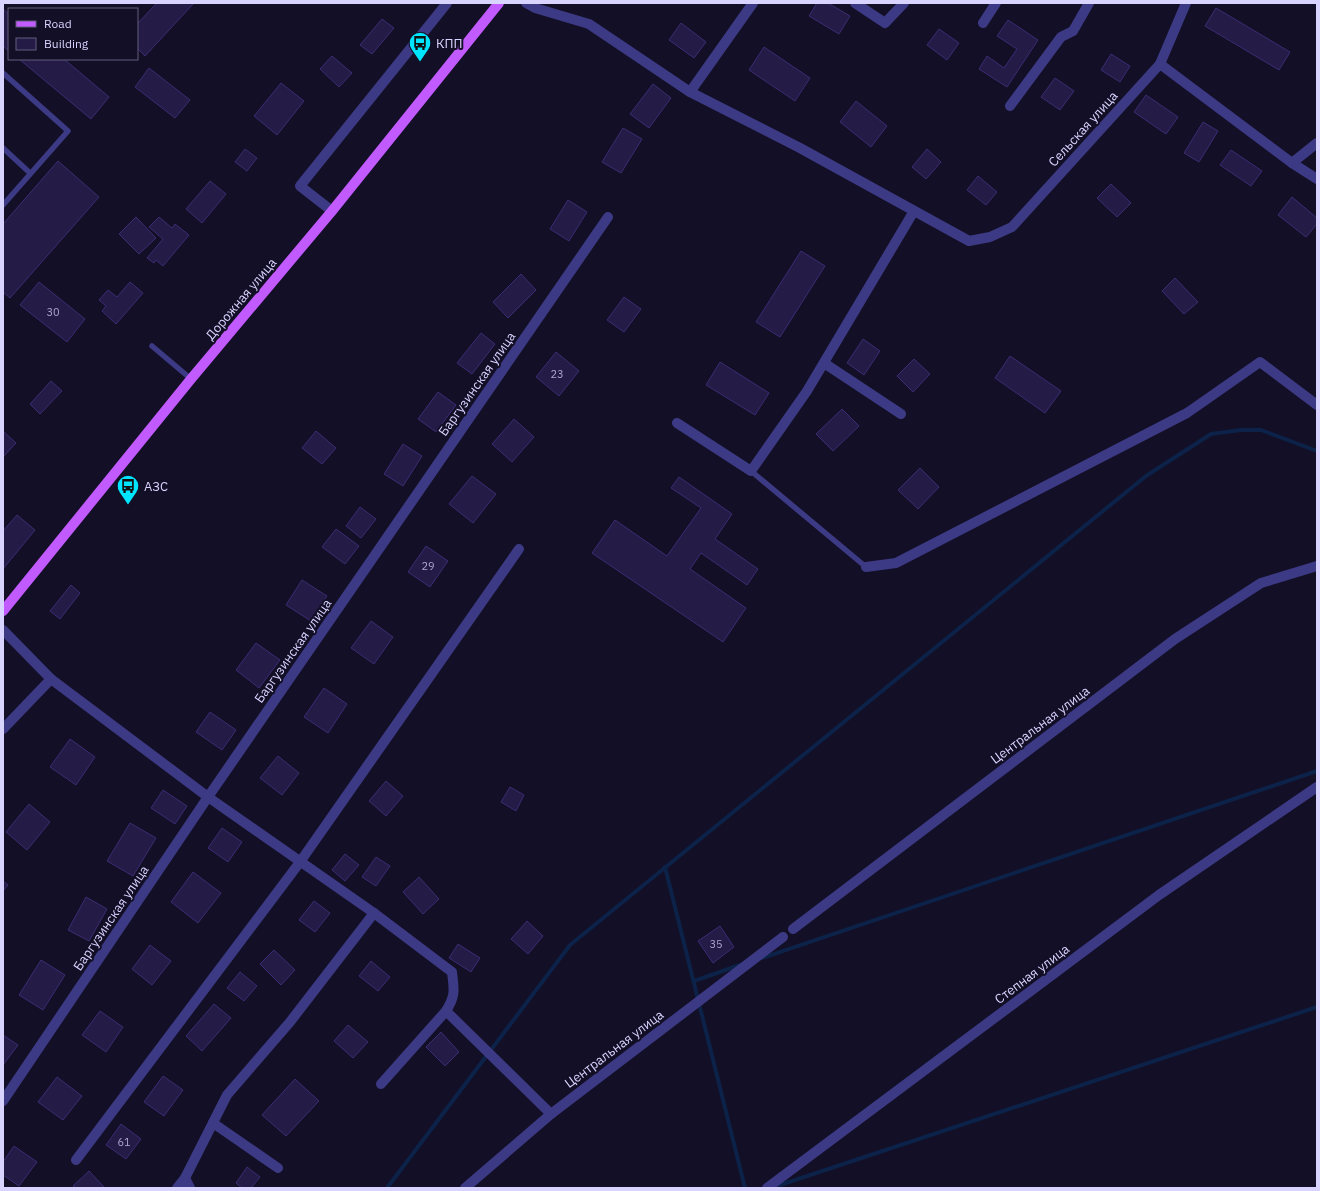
<svg xmlns="http://www.w3.org/2000/svg" width="1320" height="1191" viewBox="0 0 1320 1191" font-family="'IBM Plex Sans',sans-serif">
  <style>
    .lines { fill: none; stroke-linecap: round; stroke-linejoin: round }
    .stream { stroke: #0c2248; stroke-width: 4 }
    .building { fill: #241b47; stroke: #3b2d73 }
    .lane { stroke: #3d3a85; stroke-width: 5.5 }
    .street { stroke: #3d3a85; stroke-width: 10 }
    .primary { stroke: #c25bff; stroke-width: 10 }
    .labels { text-anchor: middle; dominant-baseline: central; stroke-width: 4; stroke-linejoin: round; paint-order: stroke }
    .number-label { font-size: 11px; fill: #aca6d1 }
    .poi-label { font-size: 13px; fill: #d9d4ff; stroke: #130f26; text-anchor: start }
    .street-label { font-size: 13px; fill: #d9d4ff; stroke: #130f26 }
  </style>
  <rect width="100%" height="100%" fill="#130f26"/>
  <g class="lines">
    <g class="stream">
      <polyline points="665,867 745,1188"/>
      <polyline points="762,958 1317,771"/>
      <polyline points="694,981 740,965"/>
      <polyline points="774,1187 1317,1007"/>
      <polyline points="387,1188 570,945 1146,476 1211,434 1241,430 1261,430 1317,451"/>
    </g>
  </g>
  <g class="building">
    <polygon points="157,3 194,3 145,56 137,48 137,24"/>
    <polygon points="817,3 828,3 850,16 839,34 809,16"/>
    <polygon points="1216,8 1290,52 1279,70 1205,26"/>
    <polygon points="3,9 9,14 9,51 3,46"/>
    <polygon points="382,19 394,28 372,54 360,45"/>
    <polygon points="1008,20 1038,40 1007,87 979,69 987,56 1004,68 1017,49 997,36"/>
    <polygon points="681,23 706,42 694,58 669,40"/>
    <polygon points="939,29 959,43 947,60 927,45"/>
    <polygon points="764,47 810,78 795,101 749,70"/>
    <polygon points="1111,54 1130,66 1120,82 1101,70"/>
    <polygon points="332,56 352,73 339,87 320,69"/>
    <polygon points="19,59 64,59 109,97 91,119"/>
    <polygon points="149,68 190,100 175,118 135,87"/>
    <polygon points="1055,78 1074,91 1060,110 1041,97"/>
    <polygon points="281,83 304,101 277,135 254,116"/>
    <polygon points="653,84 671,98 649,128 630,114"/>
    <polygon points="1146,95 1178,117 1166,134 1134,112"/>
    <polygon points="856,101 887,126 871,147 840,122"/>
    <polygon points="1203,122 1218,131 1199,162 1184,153"/>
    <polygon points="623,128 642,139 621,173 602,162"/>
    <polygon points="245,149 257,158 247,171 235,162"/>
    <polygon points="927,149 941,162 926,179 912,167"/>
    <polygon points="1231,150 1262,171 1251,186 1220,165"/>
    <polygon points="58,161 99,197 10,298 3,292 3,224"/>
    <polygon points="978,176 997,192 986,205 967,190"/>
    <polygon points="210,181 226,194 202,223 186,209"/>
    <polygon points="1111,184 1131,203 1117,217 1097,198"/>
    <polygon points="1292,197 1317,218 1317,224 1306,237 1278,215"/>
    <polygon points="568,200 587,212 569,241 550,229"/>
    <polygon points="136,217 156,238 139,254 119,234"/>
    <polygon points="159,217 172,228 175,224 189,235 163,266 156,260 154,263 147,258 163,239 149,227"/>
    <polygon points="801,251 825,266 780,337 756,322"/>
    <polygon points="521,274 536,290 508,318 493,302"/>
    <polygon points="1175,278 1198,302 1184,314 1162,291"/>
    <polygon points="39,282 85,319 67,342 20,305"/>
    <polygon points="130,282 143,293 116,324 102,311 106,306 99,300 108,290 117,297"/>
    <polygon points="624,297 641,309 624,332 607,320"/>
    <polygon points="481,333 495,344 472,374 457,363"/>
    <polygon points="863,339 880,351 864,375 847,363"/>
    <polygon points="556,352 579,371 559,396 536,377"/>
    <polygon points="1010,356 1061,391 1045,413 995,378"/>
    <polygon points="914,359 930,374 913,392 897,376"/>
    <polygon points="720,362 769,393 755,415 706,385"/>
    <polygon points="51,381 62,391 40,414 30,404"/>
    <polygon points="438,392 456,405 436,432 418,419"/>
    <polygon points="842,409 859,426 833,451 816,434"/>
    <polygon points="514,419 534,437 512,462 492,444"/>
    <polygon points="3,431 16,443 3,457"/>
    <polygon points="316,431 336,448 322,464 302,448"/>
    <polygon points="403,444 422,456 403,486 384,474"/>
    <polygon points="920,468 939,487 918,509 898,490"/>
    <polygon points="472,476 496,494 473,523 449,504"/>
    <polygon points="679,477 732,514 715,539 758,569 747,585 701,553 690,569 746,608 723,642 592,553 615,520 667,556 701,508 671,488"/>
    <polygon points="360,507 376,519 361,538 346,526"/>
    <polygon points="17,515 35,530 3,569 3,531"/>
    <polygon points="336,529 359,546 345,564 322,547"/>
    <polygon points="426,546 448,561 430,587 408,572"/>
    <polygon points="302,580 327,596 311,621 286,605"/>
    <polygon points="71,585 80,593 60,619 50,611"/>
    <polygon points="371,621 393,637 374,664 351,648"/>
    <polygon points="256,643 280,660 259,688 236,670"/>
    <polygon points="324,688 347,704 328,733 304,717"/>
    <polygon points="210,712 236,730 222,750 196,732"/>
    <polygon points="70,739 95,757 76,785 50,767"/>
    <polygon points="278,756 299,773 282,795 260,778"/>
    <polygon points="386,781 403,796 386,816 369,801"/>
    <polygon points="510,787 524,795 516,811 501,802"/>
    <polygon points="163,790 187,806 175,824 151,808"/>
    <polygon points="29,804 50,822 27,850 6,832"/>
    <polygon points="130,823 156,838 133,876 107,861"/>
    <polygon points="222,828 242,842 228,862 208,848"/>
    <polygon points="345,854 359,865 345,881 332,870"/>
    <polygon points="376,857 390,866 376,886 362,877"/>
    <polygon points="193,872 221,893 198,923 171,902"/>
    <polygon points="419,877 439,899 423,914 403,892"/>
    <polygon points="3,881 8,885 3,891"/>
    <polygon points="86,897 107,909 89,941 68,930"/>
    <polygon points="314,901 330,913 315,932 299,920"/>
    <polygon points="527,921 543,936 528,954 511,939"/>
    <polygon points="720,926 734,947 713,963 698,941"/>
    <polygon points="458,944 480,958 471,972 449,958"/>
    <polygon points="150,945 171,961 152,985 132,969"/>
    <polygon points="274,950 295,970 281,985 260,964"/>
    <polygon points="41,960 65,975 43,1010 19,995"/>
    <polygon points="371,961 390,977 378,991 359,976"/>
    <polygon points="240,972 257,986 244,1001 227,988"/>
    <polygon points="214,1004 231,1018 202,1051 186,1036"/>
    <polygon points="100,1011 123,1027 106,1052 82,1035"/>
    <polygon points="348,1025 368,1042 353,1058 334,1041"/>
    <polygon points="441,1032 459,1052 445,1066 426,1047"/>
    <polygon points="3,1035 18,1045 3,1065"/>
    <polygon points="163,1076 183,1090 164,1116 144,1102"/>
    <polygon points="57,1077 82,1096 63,1120 38,1102"/>
    <polygon points="295,1079 319,1101 286,1136 262,1115"/>
    <polygon points="121,1124 141,1139 126,1159 106,1145"/>
    <polygon points="14,1146 37,1162 19,1186 3,1175 3,1162"/>
    <polygon points="247,1167 260,1177 251,1188 242,1188 236,1183"/>
    <polygon points="89,1171 105,1188 76,1188 73,1186"/>
  </g>
  <g class="lines">
    <g class="lane">
      <polyline points="3,73 68,131 3,205"/>
      <polyline points="3,148 30,173"/>
      <polyline points="152,346 191,379"/>
      <polyline points="751,471 866,567"/>
    </g>
    <g class="street">
      <polyline points="526,3 535,8 589,24 690,92 800,148 969,241 990,237 1012,227 1160,64 1186,3"/>
      <polyline points="855,3 885,23 904,3"/>
      <polyline points="983,23 996,3"/>
      <polyline points="1160,64 1292,163 1317,143"/>
      <polyline points="690,92 753,3"/>
      <polyline points="1010,106 1061,37 1073,31 1089,3"/>
      <polyline points="1292,163 1317,179"/>
      <polyline points="332,211 300,186 447,3"/>
      <polyline points="824,363 901,414"/>
      <polyline points="677,423 751,471 807,391 914,211"/>
      <polyline points="866,567 896,563 1187,413 1260,362 1317,405"/>
      <path d="M3 630 51 679 208 797 374 913 452 972C454 990 456 995 446 1011L381 1084"/>
      <polyline points="3,729 51,679"/>
      <polyline points="793,929 1175,639 1261,583 1317,566"/>
      <polyline points="446,1011 551,1114"/>
      <polyline points="3,1101 208,797 608,217"/>
      <polyline points="213,1123 278,1168"/>
      <polyline points="76,1160 300,862 519,549"/>
      <polyline points="185,1178 190,1188"/>
      <polyline points="177,1188 185,1178 227,1095 290,1022 374,913"/>
      <polyline points="465,1188 551,1114 783,937"/>
      <polyline points="767,1188 1159,895 1317,787"/>
    </g>
    <polyline class="primary" points="3,611 191,379 332,211 499,3"/>
  </g>
  <defs>
    <g id="bus-pin" transform="scale(1.15)"><path d="M0 17L-7.5 6A9.5 9.5 0 1 1 7.5 6Z" fill="#00e5ff" stroke="#130f26"/><path d="M-5-6H5V4H4V6H2V4H-2V6H-4V4H-5ZM-3.5-4V0h7V-4ZM-3.5 1.2v1.5H-2V1.2ZM2 1.2v1.5H3.5V1.2Z" fill="#111"/></g>
  </defs>
  <g fill-rule="evenodd">
    <use href="#bus-pin" x="420" y="43"/>
    <use href="#bus-pin" x="128" y="486"/>
  </g>
  <g class="labels">
    <g class="number-label">
      <text x="53" y="312">30</text>
      <text x="557" y="374">23</text>
      <text x="428" y="566">29</text>
      <text x="716" y="944">35</text>
      <text x="124" y="1142">61</text>
    </g>
    <g class="poi-label">
      <text x="436" y="43">КПП</text>
      <text x="144" y="486">АЗС</text>
    </g>
    <g class="street-label">
      <text transform="translate(1083 129) rotate(-48)">Сельская улица</text>
      <text transform="translate(241 299) rotate(-50)">Дорожная улица</text>
      <text transform="translate(477 384) rotate(-55)">Баргузинская улица</text>
      <text transform="translate(293 651) rotate(-55)">Баргузинская улица</text>
      <text transform="translate(1040 725) rotate(-37)">Центральная улица</text>
      <text transform="translate(111 918) rotate(-56)">Баргузинская улица</text>
      <text transform="translate(1032 974) rotate(-37)">Степная улица</text>
      <text transform="translate(614 1049) rotate(-37)">Центральная улица</text>
    </g>
  </g>
  <rect width="1320" height="1191" fill="none" stroke="#d9d4ff" stroke-width="8"/>
  <rect x="8" y="8" width="130" height="52" fill="#130f26" stroke="#625e7d"/>
  <rect x="16" y="21" width="20" height="6" fill="#c25bff" stroke="#625e7d"/>
  <text x="44" y="28" font-size="12" fill="#d9d4ff">Road</text>
  <rect x="16" y="38" width="20" height="12" fill="#241b47" stroke="#625e7d"/>
  <text x="44" y="48" font-size="12" fill="#d9d4ff">Building</text>
</svg>
